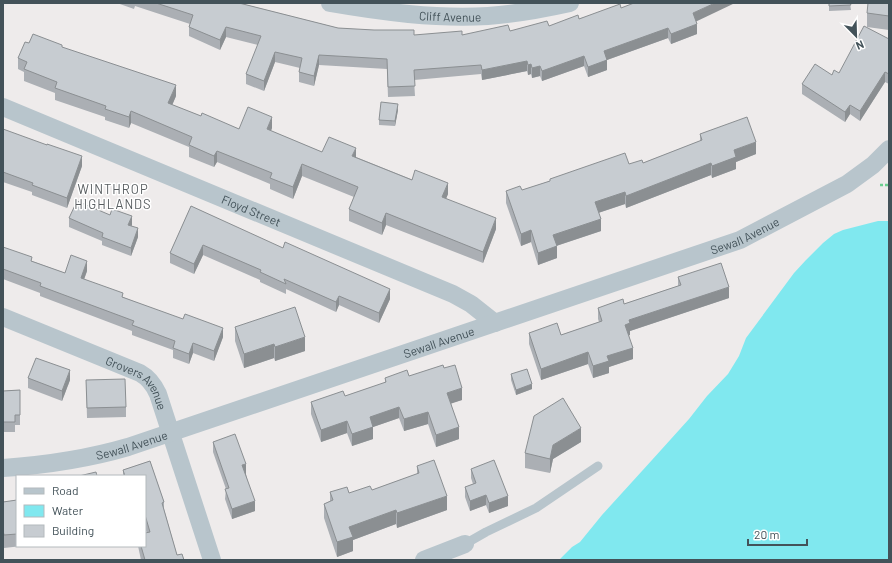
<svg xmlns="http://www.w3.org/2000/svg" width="892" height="563" viewBox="0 0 892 563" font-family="Barlow,sans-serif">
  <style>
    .water { fill: #80e8ef }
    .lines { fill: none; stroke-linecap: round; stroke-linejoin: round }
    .path { stroke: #6ccf90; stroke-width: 2.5; stroke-dasharray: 3 2; stroke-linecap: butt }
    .lane { stroke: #b8c5cc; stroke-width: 9 }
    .street { stroke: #b8c5cc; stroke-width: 18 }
    .wall { fill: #abafb4 }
    .shaded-wall { fill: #8b8f92 }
    .building { fill: #c7ccd1; stroke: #8b8f92 }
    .labels { text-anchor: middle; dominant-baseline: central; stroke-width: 3; stroke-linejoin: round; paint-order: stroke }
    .street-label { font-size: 12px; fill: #435259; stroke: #fff }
    .neighbourhood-label { font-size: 13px; letter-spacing: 1px; fill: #585d60; stroke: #fff }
  </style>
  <rect width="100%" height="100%" fill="#eeebeb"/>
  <polygon class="water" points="878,221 889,221 889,560 559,560 572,547 580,542 602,515 652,460 689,419 707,396 728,374 739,356 746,338 794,273 806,260 823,243 834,234 843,230"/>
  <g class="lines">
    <polyline class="path" points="880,185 889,185"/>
    <polyline class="lane" points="465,544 486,532 536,508 598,466"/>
    <g class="street">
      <path id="s1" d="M330 3C382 12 435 19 488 16 516 14 543 9 570 3"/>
      <path id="s2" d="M3 107 453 294 471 304 495 323"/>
      <path id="s3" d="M3 317 140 373C149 378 154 385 158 394L212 560"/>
      <path id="s4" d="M3 468C46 465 87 459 128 447L740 240 847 184 873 165 889 149"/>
      <polyline points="424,560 465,544"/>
    </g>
  </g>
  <g class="wall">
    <polygon points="117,3 239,3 338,28 414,35 462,35 510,31 549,26 621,8 696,22 697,34 671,44 668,38 607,60 607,70 588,77 584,66 542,81 540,76 532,78 531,74 528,75 527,71 482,80 481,74 414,80 415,96 388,97 387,69 319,65 314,86 299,82 299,72 300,68 275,62 264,91 246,84 246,74 258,45 226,37 220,50 189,36 189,27 190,24 135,6 134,9"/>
    <polygon points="829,3 850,3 851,10 829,11"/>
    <polygon points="889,3 889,30 867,27 867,13"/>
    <polygon points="889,39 889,84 885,82 860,121 850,114 845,122 802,94 802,84 832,75 839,73"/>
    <polygon points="29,43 62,48 176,96 172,105 201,116 239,129 272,128 271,131 322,152 356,157 448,194 446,198 496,229 483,263 386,225 382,235 349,221 349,209 354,197 302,176 293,199 270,189 270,184 217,162 214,167 189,157 189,147 131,123 129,128 105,120 105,117 55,100 55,93 24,81 24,72 18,69 18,58"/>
    <polygon points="398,110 395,126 379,125 379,120"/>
    <polygon points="3,129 82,166 67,208 32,195 32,192 3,182"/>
    <polygon points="700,134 756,154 736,162 736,169 712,178 711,175 626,208 625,204 598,213 601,231 556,246 557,258 538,265 531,242 521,246 506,203 506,191 522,190 550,181 550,179 629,164 643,163 700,141"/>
    <polygon points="191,206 390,299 379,323 339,305 336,312 286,289 286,294 260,282 260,280 203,255 194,274 170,263 170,253"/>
    <polygon points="69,218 132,225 131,226 138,237 131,256 102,245 102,241 69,227"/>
    <polygon points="3,247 32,261 65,273 87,271 84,279 123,297 223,337 214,361 193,353 189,364 173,358 173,350 132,335 132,331 40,296 40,293 3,279"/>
    <polygon points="678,277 729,298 630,331 630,335 629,335 633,359 609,367 609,373 593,378 588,364 541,380 529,344 529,333 561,335 599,322 598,319 598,308 624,304 678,286"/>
    <polygon points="235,327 305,351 275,361 274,358 244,368 235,341"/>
    <polygon points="444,368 462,400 451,403 459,439 436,447 428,424 404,431 399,418 373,427 373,439 352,446 347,433 321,442 311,414 311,402 345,396 385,383 385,378 409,376"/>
    <polygon points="511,374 532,389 516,395 511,380"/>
    <polygon points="28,378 70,380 62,401 28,388"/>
    <polygon points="86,380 126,407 126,417 87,418"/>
    <polygon points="20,390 20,425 15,425 15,432 3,432 3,391"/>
    <polygon points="213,442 246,474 255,511 232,519 225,499 226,489 213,452"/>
    <polygon points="581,442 553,459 550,473 525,468 525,453"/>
    <polygon points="150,461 164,502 164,509 177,555 182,554 184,560 141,560 138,546 145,546 145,533 147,533 145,528 145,476 123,476 123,470"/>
    <polygon points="417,466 447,510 397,528 396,524 353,540 353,551 337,557 324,518 324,504 330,501 330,492 349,493 372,490 417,474"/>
    <polygon points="471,469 508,506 489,513 486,505 470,511 465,497 465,487 473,484 471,478"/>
    <polygon points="17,500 17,546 22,546 4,548 3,543 3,502"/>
  </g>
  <g class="shaded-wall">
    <polygon points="715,3 735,3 693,23 693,13"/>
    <polygon points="697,24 697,34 671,44 671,34"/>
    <polygon points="226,27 226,37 220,50 220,40"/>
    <polygon points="668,28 668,38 604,61 604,51"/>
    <polygon points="275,52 275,62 264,91 264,81"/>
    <polygon points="319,55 319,65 314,86 314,76"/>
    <polygon points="584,56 584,66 542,81 542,71"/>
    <polygon points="607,60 607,70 588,77 588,67"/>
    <polygon points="527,61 527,71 482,80 482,70"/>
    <polygon points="531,64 531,74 528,75 528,65"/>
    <polygon points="540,66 540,76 532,78 532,68"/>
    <polygon points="885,72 885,82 860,121 860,111"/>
    <polygon points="176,85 176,96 168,115 168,103"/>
    <polygon points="398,104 398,110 395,126 395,121"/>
    <polygon points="850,105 850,114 845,122 845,112"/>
    <polygon points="131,111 131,123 129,128 129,117"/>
    <polygon points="272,117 272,128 267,140 267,129"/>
    <polygon points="756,142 756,154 736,162 736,169 712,178 712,166 734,150"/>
    <polygon points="356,148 356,159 352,156"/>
    <polygon points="217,151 217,162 214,167 214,156"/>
    <polygon points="82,156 82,166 67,208 67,198"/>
    <polygon points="711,163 711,175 626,208 626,196"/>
    <polygon points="302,164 302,176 293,199 293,187"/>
    <polygon points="448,183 448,194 442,209 442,197"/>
    <polygon points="625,192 625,204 595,214 595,202"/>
    <polygon points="386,213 386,225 382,235 382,223"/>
    <polygon points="132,216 132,225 128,233 128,225"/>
    <polygon points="496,218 496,229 483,263 483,252"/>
    <polygon points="601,219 601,231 553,247 553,235"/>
    <polygon points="138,228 138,237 131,256 131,248"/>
    <polygon points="531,230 531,242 521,246 521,234"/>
    <polygon points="203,245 203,255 194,274 194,264"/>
    <polygon points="557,246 557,258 538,265 538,253"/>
    <polygon points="87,261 87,271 81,288 81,278"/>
    <polygon points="729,287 729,298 630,331 630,335 625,337 625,325 629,320"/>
    <polygon points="390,289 390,299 379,323 379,313"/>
    <polygon points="339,296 339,305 336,312 336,302"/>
    <polygon points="223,328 223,337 214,361 214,351"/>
    <polygon points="305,337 305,351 275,361 275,347"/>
    <polygon points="193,343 193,353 189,364 189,354"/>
    <polygon points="274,344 274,358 244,368 244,354"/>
    <polygon points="633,348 633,359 609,367 609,373 593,378 593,366 607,356"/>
    <polygon points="588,352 588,364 541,380 541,369"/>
    <polygon points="70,370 70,380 62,401 62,391"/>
    <polygon points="532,384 532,389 516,395 516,390"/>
    <polygon points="462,388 462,400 447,405 447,393"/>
    <polygon points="399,407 399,418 373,427 373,439 352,446 352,434 370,417"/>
    <polygon points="428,412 428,424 404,431 404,419"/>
    <polygon points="347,421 347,433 321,442 321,430"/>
    <polygon points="459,427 459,439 436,447 436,435"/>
    <polygon points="581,428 581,442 553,459 550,473 550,459 553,445"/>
    <polygon points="246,464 246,474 242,475 242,465"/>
    <polygon points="486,495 486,505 470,511 470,501"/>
    <polygon points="447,496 447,510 397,528 397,513"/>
    <polygon points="508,496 508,506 489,513 489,503"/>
    <polygon points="255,501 255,511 232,519 232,509"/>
    <polygon points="396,510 396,524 353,540 353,551 337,557 337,542 349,527"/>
  </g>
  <g class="building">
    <polygon points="156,3 239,3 338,28 374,30 414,30 414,35 462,31 462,35 508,25 510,31 547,21 549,26 578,15 579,19 620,4 621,8 634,3 715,3 693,13 697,24 671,34 668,28 604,51 607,60 588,67 584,56 542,71 540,66 532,68 531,64 528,65 527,61 482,70 481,65 414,70 415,86 388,87 387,59 319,55 314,76 299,72 302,58 275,52 264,81 246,74 261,36 226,27 220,40 189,27 193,15"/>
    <polygon points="829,3 850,3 851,5 829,6"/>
    <polygon points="868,3 889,3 889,16 867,13"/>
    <polygon points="864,26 889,39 889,74 885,72 860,111 850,105 845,112 802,84 815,64 832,75 834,70 839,73"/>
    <polygon points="33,34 62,45 62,47 176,85 168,103 201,116 202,113 239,129 248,107 272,117 267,129 322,152 329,137 356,148 352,156 412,180 415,170 448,183 442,197 496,218 483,252 386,213 382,223 349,209 358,187 302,164 293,187 270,178 272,173 217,151 214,156 189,145 192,137 131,111 129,117 105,109 106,106 55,88 57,82 24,69 27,62 18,58 25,42 29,43"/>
    <polygon points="381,102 398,104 395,121 379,120"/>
    <polygon points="747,117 756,142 734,150 736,157 712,166 711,163 626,196 625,192 595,202 601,219 553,235 557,246 538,253 531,230 521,234 506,191 520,186 522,190 550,181 550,179 625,153 629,164 642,160 643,163 702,140 700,134"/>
    <polygon points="3,129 47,145 47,144 82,156 67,198 32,185 33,183 3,172"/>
    <polygon points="77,201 110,215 112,209 132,216 128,225 138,228 131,248 102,237 103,233 69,218"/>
    <polygon points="191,206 283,248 285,242 390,289 379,313 339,296 336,302 284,279 286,284 260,272 261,270 203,245 194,264 170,253"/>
    <polygon points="3,247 32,257 31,261 65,273 71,255 87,261 81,278 123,293 122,297 183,319 185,314 223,328 214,351 193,343 189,354 173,348 175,341 132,325 134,321 40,286 41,283 3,269"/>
    <polygon points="721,263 729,287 629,320 630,323 625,325 633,348 607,356 609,361 593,366 588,352 541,369 529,333 557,323 561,335 602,321 598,308 623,299 624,304 681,285 678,277"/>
    <polygon points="295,307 305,337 275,347 274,344 244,354 235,327"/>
    <polygon points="36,358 70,370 62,391 28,378"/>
    <polygon points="443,365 444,368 455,365 462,388 447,393 459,427 436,435 428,412 404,419 399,407 370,417 373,427 352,434 347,421 321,430 311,402 343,391 345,396 386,382 385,378 407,370 409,376"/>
    <polygon points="527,369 532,384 516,390 511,374"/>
    <polygon points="125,379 126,407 87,408 86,380"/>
    <polygon points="20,390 20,415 15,415 15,422 3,422 3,391"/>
    <polygon points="563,398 581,428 553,445 550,459 525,453 534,416"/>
    <polygon points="235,434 246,464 242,465 255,501 232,509 225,489 229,488 213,442"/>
    <polygon points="434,460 447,496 397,513 396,510 349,527 353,537 337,542 324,504 333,500 330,492 347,487 349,493 370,486 372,490 419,473 417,466"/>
    <polygon points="494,460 508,496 489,503 486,495 470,501 465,487 476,483 471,469"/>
    <polygon points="150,461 164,502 162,503 177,555 182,554 184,560 145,560 141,546 145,546 145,533 150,532 145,515 145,476 125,476 123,470"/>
    <polygon points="96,472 97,476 79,476"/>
    <polygon points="17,500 17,534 4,535 3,530 3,502"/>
  </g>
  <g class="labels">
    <g class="street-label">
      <text stroke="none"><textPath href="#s1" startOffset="121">Cliff Avenue</textPath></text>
      <text stroke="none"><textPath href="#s2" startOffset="269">Floyd Street</textPath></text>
      <text stroke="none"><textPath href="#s4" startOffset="779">Sewall Avenue</textPath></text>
      <text stroke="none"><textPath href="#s4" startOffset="455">Sewall Avenue</textPath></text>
      <text stroke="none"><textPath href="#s3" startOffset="152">Grovers Avenue</textPath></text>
      <text stroke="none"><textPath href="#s4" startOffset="131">Sewall Avenue</textPath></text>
    </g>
    <g class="neighbourhood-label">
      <text x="113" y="189">WINTHROP<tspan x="113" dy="15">HIGHLANDS</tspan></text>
    </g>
  </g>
  <rect width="892" height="563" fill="none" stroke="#435259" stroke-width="8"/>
  <rect x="16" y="475" width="130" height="72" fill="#ffffff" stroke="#b4babd"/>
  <rect x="24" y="488" width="20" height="6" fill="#b8c5cc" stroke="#b4babd"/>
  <text x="52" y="495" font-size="12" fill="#435259">Road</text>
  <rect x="24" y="505" width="20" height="12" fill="#80e8ef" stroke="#b4babd"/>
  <text x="52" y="515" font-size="12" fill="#435259">Water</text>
  <rect x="24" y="525" width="20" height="12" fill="#c7ccd1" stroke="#b4babd"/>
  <text x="52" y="535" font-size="12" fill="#435259">Building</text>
  <g transform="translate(856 36) rotate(157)" stroke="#ffffff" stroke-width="3" paint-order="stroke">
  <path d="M0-3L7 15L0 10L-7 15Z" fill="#435259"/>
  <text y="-6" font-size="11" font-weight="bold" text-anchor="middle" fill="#435259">N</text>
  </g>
  <path d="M748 539v6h59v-6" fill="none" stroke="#435259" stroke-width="2"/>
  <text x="754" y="539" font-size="12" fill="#435259" stroke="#ffffff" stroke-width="3" paint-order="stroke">20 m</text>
</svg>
